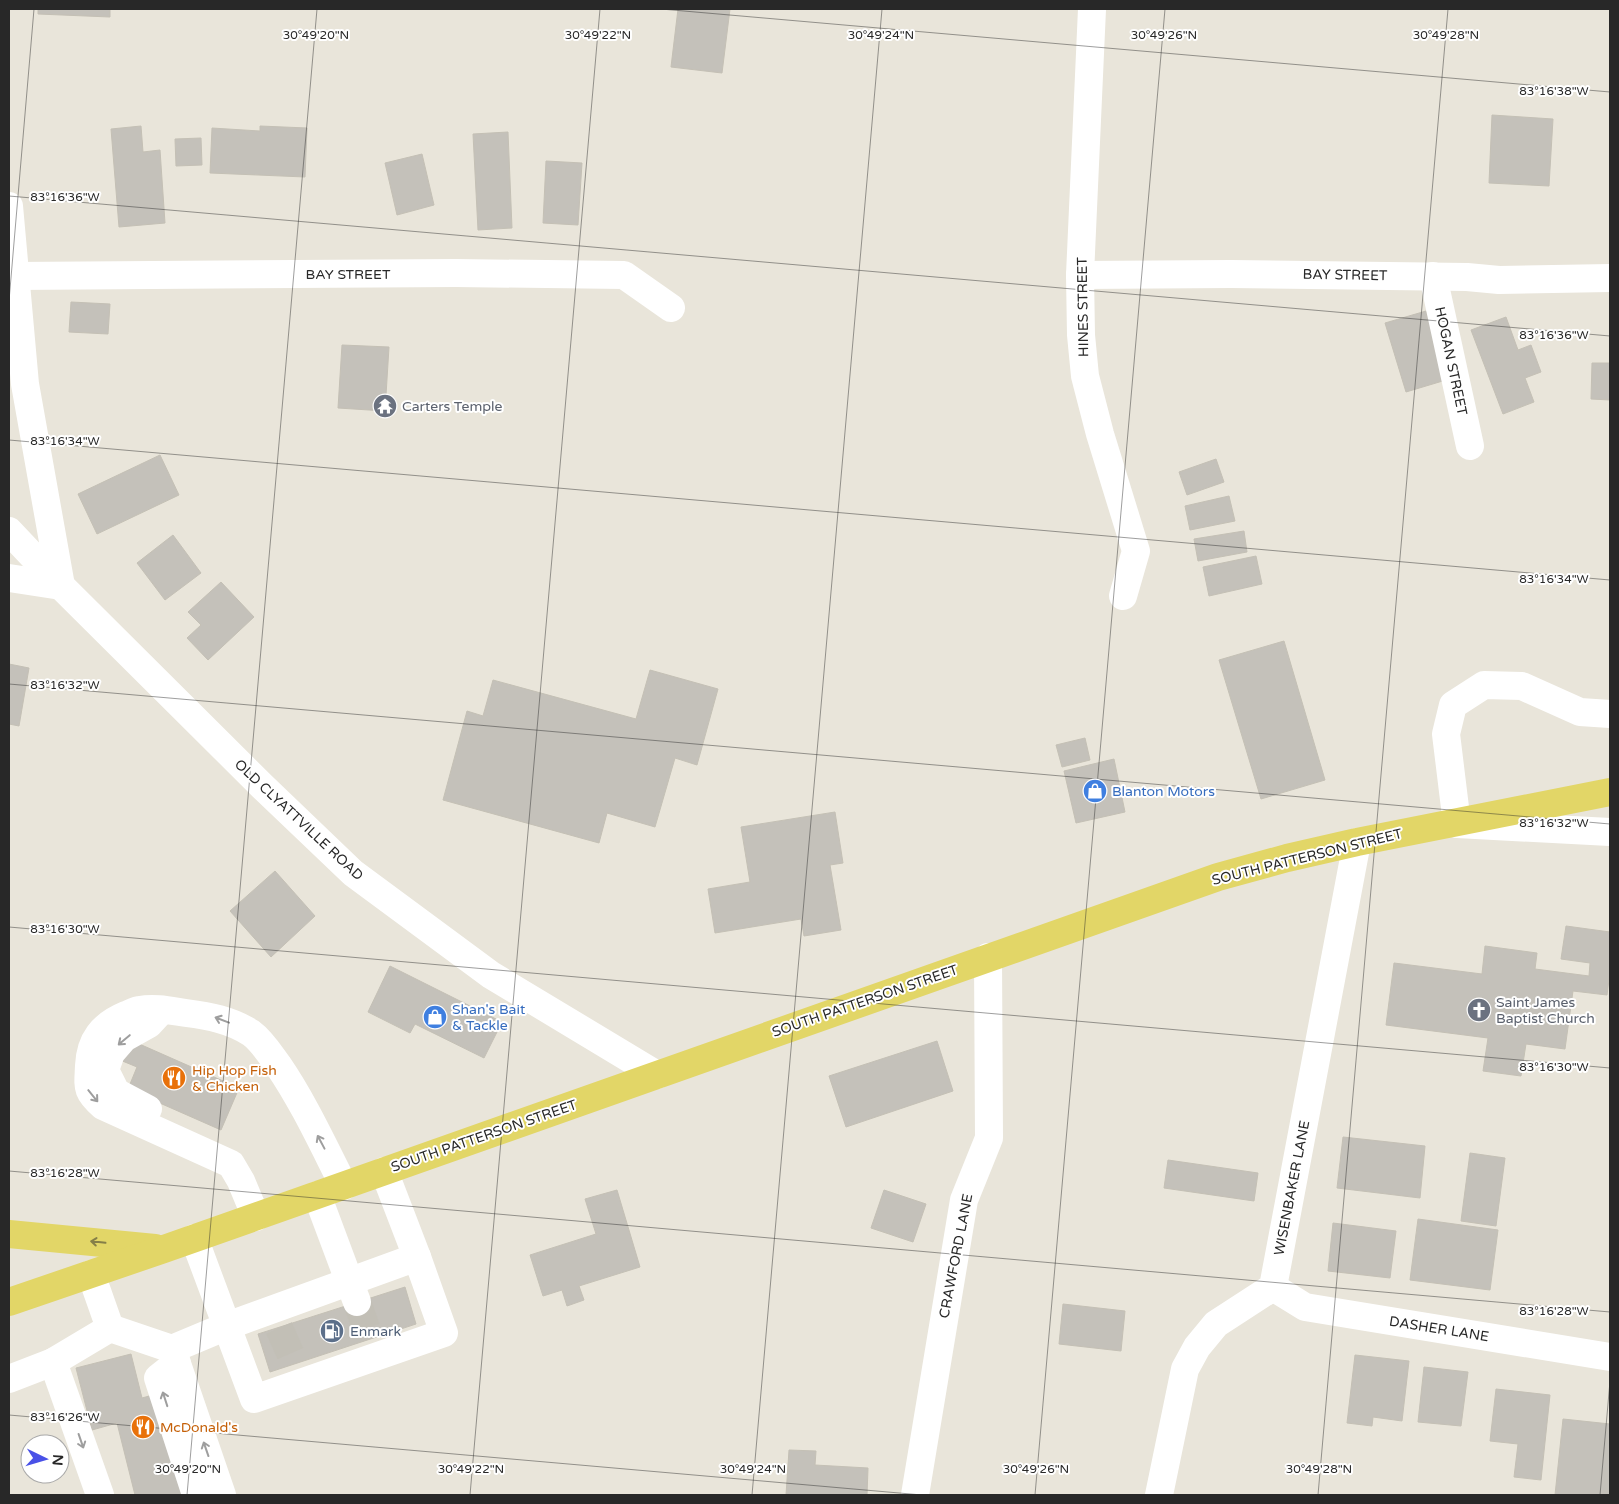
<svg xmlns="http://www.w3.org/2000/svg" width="1619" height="1504" viewBox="0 0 1619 1504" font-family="'Varela Round',sans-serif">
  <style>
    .building { fill: #c4c1ba; stroke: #c4c0b5 }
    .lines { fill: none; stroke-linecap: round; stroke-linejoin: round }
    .minor-tunnel { stroke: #c2bfb6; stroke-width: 28; stroke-dasharray: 28 14; stroke-linecap: butt }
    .minor { stroke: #fff; stroke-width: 28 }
    .major { stroke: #e2d667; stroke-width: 28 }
    .oneway { stroke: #9e9e9e }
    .oneway2 { stroke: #857f48 }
    .ticks { fill: none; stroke: #282828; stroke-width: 1; stroke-opacity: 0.45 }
    .labels { text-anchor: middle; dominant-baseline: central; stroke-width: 4; stroke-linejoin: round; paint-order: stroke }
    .street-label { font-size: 14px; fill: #282828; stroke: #fff }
    .worship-label { font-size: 14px; fill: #5b616d; stroke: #fff; text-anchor: start }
    .shop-label { font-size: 14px; fill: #366cbe; stroke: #fff; text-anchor: start }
    .food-label { font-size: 14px; fill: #c56008; stroke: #fff; text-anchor: start }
    .service-label { font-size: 14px; fill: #4e5e75; stroke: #fff; text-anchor: start }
    .ticks-label { font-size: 12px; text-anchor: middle; fill: #282828; stroke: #fff; stroke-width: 4; stroke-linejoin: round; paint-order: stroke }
  </style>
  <rect width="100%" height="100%" fill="#e9e5da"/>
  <g class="building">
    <polygon points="38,9 110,9 110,17 38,14"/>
    <polygon points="678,9 730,9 722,73 671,67"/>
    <polygon points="1492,115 1553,119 1549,186 1489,183"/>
    <polygon points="141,126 143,152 160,150 165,223 119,227 111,129"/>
    <polygon points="260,126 307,128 305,177 210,173 212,128 260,131"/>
    <polygon points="508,132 512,228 478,230 473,134"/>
    <polygon points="201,138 202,165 176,166 175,139"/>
    <polygon points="422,154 434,205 397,215 385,163"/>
    <polygon points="546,161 582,163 578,225 543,223"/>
    <polygon points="71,302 110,304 108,334 69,332"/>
    <polygon points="1426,311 1446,380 1406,392 1385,323"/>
    <polygon points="1506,317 1518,350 1531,345 1541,372 1525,378 1534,402 1503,414 1471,330"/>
    <polygon points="342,345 389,347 385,411 338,408"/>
    <polygon points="1592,363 1610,363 1610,400 1591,399"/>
    <polygon points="160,455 179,495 97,534 78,494"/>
    <polygon points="1216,459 1224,482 1187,495 1179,472"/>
    <polygon points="1229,496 1235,521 1190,530 1185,506"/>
    <polygon points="1244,531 1247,552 1198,561 1194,539"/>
    <polygon points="173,535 201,573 165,600 137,563"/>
    <polygon points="1256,556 1262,584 1209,596 1203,567"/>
    <polygon points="221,582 254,617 208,660 187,638 201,625 188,612"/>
    <polygon points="1284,641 1325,780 1261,799 1219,660"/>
    <polygon points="9,664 29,668 19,726 9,724"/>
    <polygon points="650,670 718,689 697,765 675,758 655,827 607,813 599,843 443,800 467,711 483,716 493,680 636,719"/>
    <polygon points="1085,738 1090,760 1062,767 1056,745"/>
    <polygon points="1114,759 1125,812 1076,823 1064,771"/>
    <polygon points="835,812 843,863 830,865 841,930 804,936 801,919 715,933 708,889 750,882 741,827"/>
    <polygon points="275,871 315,916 271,957 230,911"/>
    <polygon points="1566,926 1610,932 1610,972 1607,995 1573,991 1565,1049 1526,1044 1521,1076 1483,1071 1488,1038 1386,1025 1394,963 1482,974 1485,946 1537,953 1535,969 1589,976 1590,963 1561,959"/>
    <polygon points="390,966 502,1022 484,1058 415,1024 410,1033 368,1012"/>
    <polygon points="128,1039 239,1088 221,1130 128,1089 137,1067 120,1060"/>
    <polygon points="937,1041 953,1091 846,1127 829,1076"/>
    <polygon points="1343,1137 1425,1146 1420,1198 1337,1188"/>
    <polygon points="1470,1153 1505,1158 1496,1226 1461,1221"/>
    <polygon points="1168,1160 1258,1173 1254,1201 1164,1188"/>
    <polygon points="617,1190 640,1267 579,1286 584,1300 567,1306 562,1290 543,1296 530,1255 596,1234 585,1199"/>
    <polygon points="884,1190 926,1204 913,1242 871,1228"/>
    <polygon points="1418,1219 1498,1230 1490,1290 1410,1280"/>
    <polygon points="1333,1223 1396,1231 1390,1278 1328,1271"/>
    <polygon points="405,1287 416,1324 270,1372 258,1334"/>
    <polygon points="1063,1304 1125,1311 1121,1351 1059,1344"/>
    <polygon points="131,1354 142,1398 160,1393 187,1495 135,1495 117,1423 92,1430 76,1368"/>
    <polygon points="1355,1355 1409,1361 1402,1421 1373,1417 1372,1426 1347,1423"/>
    <polygon points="1424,1367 1468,1372 1461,1426 1418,1422"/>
    <polygon points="1496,1389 1550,1395 1541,1480 1514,1477 1518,1444 1490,1441"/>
    <polygon points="1563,1419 1610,1424 1610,1495 1555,1495"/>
    <polygon points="789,1450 816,1451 815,1465 868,1468 867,1495 786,1495"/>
  </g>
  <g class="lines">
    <g class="minor-tunnel">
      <polyline points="357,1302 370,1339"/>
      <polyline points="279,1328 295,1364"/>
    </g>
    <g class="minor">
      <polyline points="1092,9 1080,275 1081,335 1085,376 1100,434 1136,551 1123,596"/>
      <polyline points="9,206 25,384 61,586 9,578"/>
      <polyline points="1080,275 1231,274 1467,277 1499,280 1610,278"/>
      <polyline points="14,276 456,273 624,275 671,308"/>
      <polyline points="1433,276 1470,446"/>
      <polyline points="9,531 61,586 262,786 353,873 491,975 657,1075"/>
      <polyline points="1610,714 1580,712 1522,686 1484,685 1453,705 1446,734 1457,824 1610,832"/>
      <polyline points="148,1109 116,1092 105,1070 111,1053 124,1038 149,1024 161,1011"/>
      <polyline points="384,1171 417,1257"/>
      <polyline points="317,1195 357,1302"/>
      <path d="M256 1217 241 1181 231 1164 103 1106C86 1091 88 1088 89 1066 90 1040 102 1025 126 1015 131 1013 136 1010 140 1010 155 1007 172 1011 186 1013 209 1016 231 1020 251 1033 262 1041 270 1054 278 1065 304 1103 323 1145 344 1186"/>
      <polyline points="91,1274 110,1328 172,1349 227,1326 417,1257 444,1333 254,1399 194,1238"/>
      <polyline points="1273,1287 1305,1307 1610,1357"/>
      <polyline points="172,1349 222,1495"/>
      <polyline points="53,1362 100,1495"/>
      <polyline points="177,1363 158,1378 196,1495"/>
      <polyline points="9,1379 53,1362 110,1328"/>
      <polyline points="915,1495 964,1200 989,1138 988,957"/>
      <polyline points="1159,1495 1185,1369 1197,1347 1216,1324 1273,1287 1357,842"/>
    </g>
    <g class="major">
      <polyline points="9,1234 155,1248"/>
      <polyline points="9,1302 164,1249 1218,877 1287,858 1357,842 1610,792"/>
    </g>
  </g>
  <defs><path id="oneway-shaft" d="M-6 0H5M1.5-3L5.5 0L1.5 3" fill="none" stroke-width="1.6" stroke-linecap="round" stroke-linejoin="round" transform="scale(1.25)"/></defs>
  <g class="oneway">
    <use href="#oneway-shaft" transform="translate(222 1020) rotate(-159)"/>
    <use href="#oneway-shaft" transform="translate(124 1040) rotate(140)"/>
    <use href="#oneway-shaft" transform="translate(93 1096) rotate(51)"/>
    <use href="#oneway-shaft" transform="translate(321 1142) rotate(-118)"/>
    <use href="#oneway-shaft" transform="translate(165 1399) rotate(-108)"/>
    <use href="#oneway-shaft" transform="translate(81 1441) rotate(71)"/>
    <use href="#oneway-shaft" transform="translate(206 1449) rotate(-109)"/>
  </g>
  <use class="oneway2" href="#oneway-shaft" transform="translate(98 1242) rotate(-174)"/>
  <path class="ticks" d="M661 9 1610 92M9 196 1610 336M9 301 34 9M9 440 1610 580M9 684 1610 824M9 927 1610 1068M9 1171 1610 1312M9 1415 922 1495M187 1495 317 9M470 1495 600 9M752 1495 882 9M1035 1495 1165 9M1318 1495 1448 9M1600 1495 1610 1381"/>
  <defs>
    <g id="temple-disc" transform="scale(1.25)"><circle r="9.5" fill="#6b7280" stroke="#fff"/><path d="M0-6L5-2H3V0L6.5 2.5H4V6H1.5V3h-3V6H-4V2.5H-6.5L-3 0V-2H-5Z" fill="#fff"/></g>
    <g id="shop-disc" transform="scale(1.25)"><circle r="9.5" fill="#3f7fe0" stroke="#fff"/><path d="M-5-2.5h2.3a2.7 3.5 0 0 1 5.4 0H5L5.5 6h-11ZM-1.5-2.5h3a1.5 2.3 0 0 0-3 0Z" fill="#fff"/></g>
    <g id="church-disc" transform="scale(1.25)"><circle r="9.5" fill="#6b7280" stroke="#fff"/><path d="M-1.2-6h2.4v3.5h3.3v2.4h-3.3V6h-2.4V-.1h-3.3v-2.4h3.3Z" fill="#fff"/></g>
    <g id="restaurant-disc" transform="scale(1.25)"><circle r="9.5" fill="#e8710a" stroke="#fff"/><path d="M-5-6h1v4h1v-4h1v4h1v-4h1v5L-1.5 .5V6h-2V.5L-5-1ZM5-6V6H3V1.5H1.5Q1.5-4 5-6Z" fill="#fff"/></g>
    <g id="fuel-disc" transform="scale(1.25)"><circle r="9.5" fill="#5c6f8a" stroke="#fff"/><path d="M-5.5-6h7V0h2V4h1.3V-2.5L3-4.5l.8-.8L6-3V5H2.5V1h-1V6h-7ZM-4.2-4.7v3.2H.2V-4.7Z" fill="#fff"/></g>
  </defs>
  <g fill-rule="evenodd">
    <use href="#temple-disc" x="385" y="406"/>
    <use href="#shop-disc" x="1095" y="791"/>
    <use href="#church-disc" x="1479" y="1010"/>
    <use href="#shop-disc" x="435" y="1017"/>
    <use href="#restaurant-disc" x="174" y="1078"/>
    <use href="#fuel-disc" x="332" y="1331"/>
    <use href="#restaurant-disc" x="143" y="1427"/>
  </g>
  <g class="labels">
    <g class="street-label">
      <text x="348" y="274">BAY STREET</text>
      <text transform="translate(1345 275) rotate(1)">BAY STREET</text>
      <text transform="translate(1083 307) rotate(-91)">HINES STREET</text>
      <text transform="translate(1451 361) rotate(78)">HOGAN STREET</text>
      <text transform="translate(299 820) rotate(43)">OLD CLYATTVILLE ROAD</text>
      <text transform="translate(1307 857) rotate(-14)">SOUTH PATTERSON STREET</text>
      <text transform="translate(865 1001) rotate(-19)">SOUTH PATTERSON STREET</text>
      <text transform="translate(484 1136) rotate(-19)">SOUTH PATTERSON STREET</text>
      <text transform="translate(1292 1188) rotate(-79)">WISENBAKER LANE</text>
      <text transform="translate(956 1256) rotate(-79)">CRAWFORD LANE</text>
      <text transform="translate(1439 1329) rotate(9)">DASHER LANE</text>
    </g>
    <g class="worship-label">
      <text x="402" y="406">Carters Temple</text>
      <text x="1496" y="1002">Saint James<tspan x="1496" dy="16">Baptist Church</tspan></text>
    </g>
    <g class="shop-label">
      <text x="1112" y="791">Blanton Motors</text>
      <text x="452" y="1009">Shan's Bait<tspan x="452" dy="16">&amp; Tackle</tspan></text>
    </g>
    <g class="food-label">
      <text x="192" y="1070">Hip Hop Fish<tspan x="192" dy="16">&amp; Chicken</tspan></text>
      <text x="160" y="1427">McDonald's</text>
    </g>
    <g class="service-label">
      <text x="350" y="1331">Enmark</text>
    </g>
  </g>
  <g class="ticks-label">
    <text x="316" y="39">30°49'20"N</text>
    <text x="598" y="39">30°49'22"N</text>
    <text x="881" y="39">30°49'24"N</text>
    <text x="1164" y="39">30°49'26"N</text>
    <text x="1446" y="39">30°49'28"N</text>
    <text x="1554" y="95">83°16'38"W</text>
    <text x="65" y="201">83°16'36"W</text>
    <text x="1554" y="339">83°16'36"W</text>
    <text x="65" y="445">83°16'34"W</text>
    <text x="1554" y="583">83°16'34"W</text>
    <text x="65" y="689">83°16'32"W</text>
    <text x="1554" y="827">83°16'32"W</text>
    <text x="65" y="933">83°16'30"W</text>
    <text x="1554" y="1071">83°16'30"W</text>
    <text x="65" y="1177">83°16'28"W</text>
    <text x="1554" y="1315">83°16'28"W</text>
    <text x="65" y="1421">83°16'26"W</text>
    <text x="188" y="1473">30°49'20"N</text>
    <text x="471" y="1473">30°49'22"N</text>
    <text x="753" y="1473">30°49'24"N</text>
    <text x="1036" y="1473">30°49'26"N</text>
    <text x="1319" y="1473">30°49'28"N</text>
  </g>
  <rect width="1619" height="1504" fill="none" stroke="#282828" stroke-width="20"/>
  <g transform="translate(45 1459) rotate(95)"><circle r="24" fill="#ffffff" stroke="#a9a9a9"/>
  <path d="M0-4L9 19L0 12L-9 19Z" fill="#4951e7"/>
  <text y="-8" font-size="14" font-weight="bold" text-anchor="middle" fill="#282828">N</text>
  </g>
</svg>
